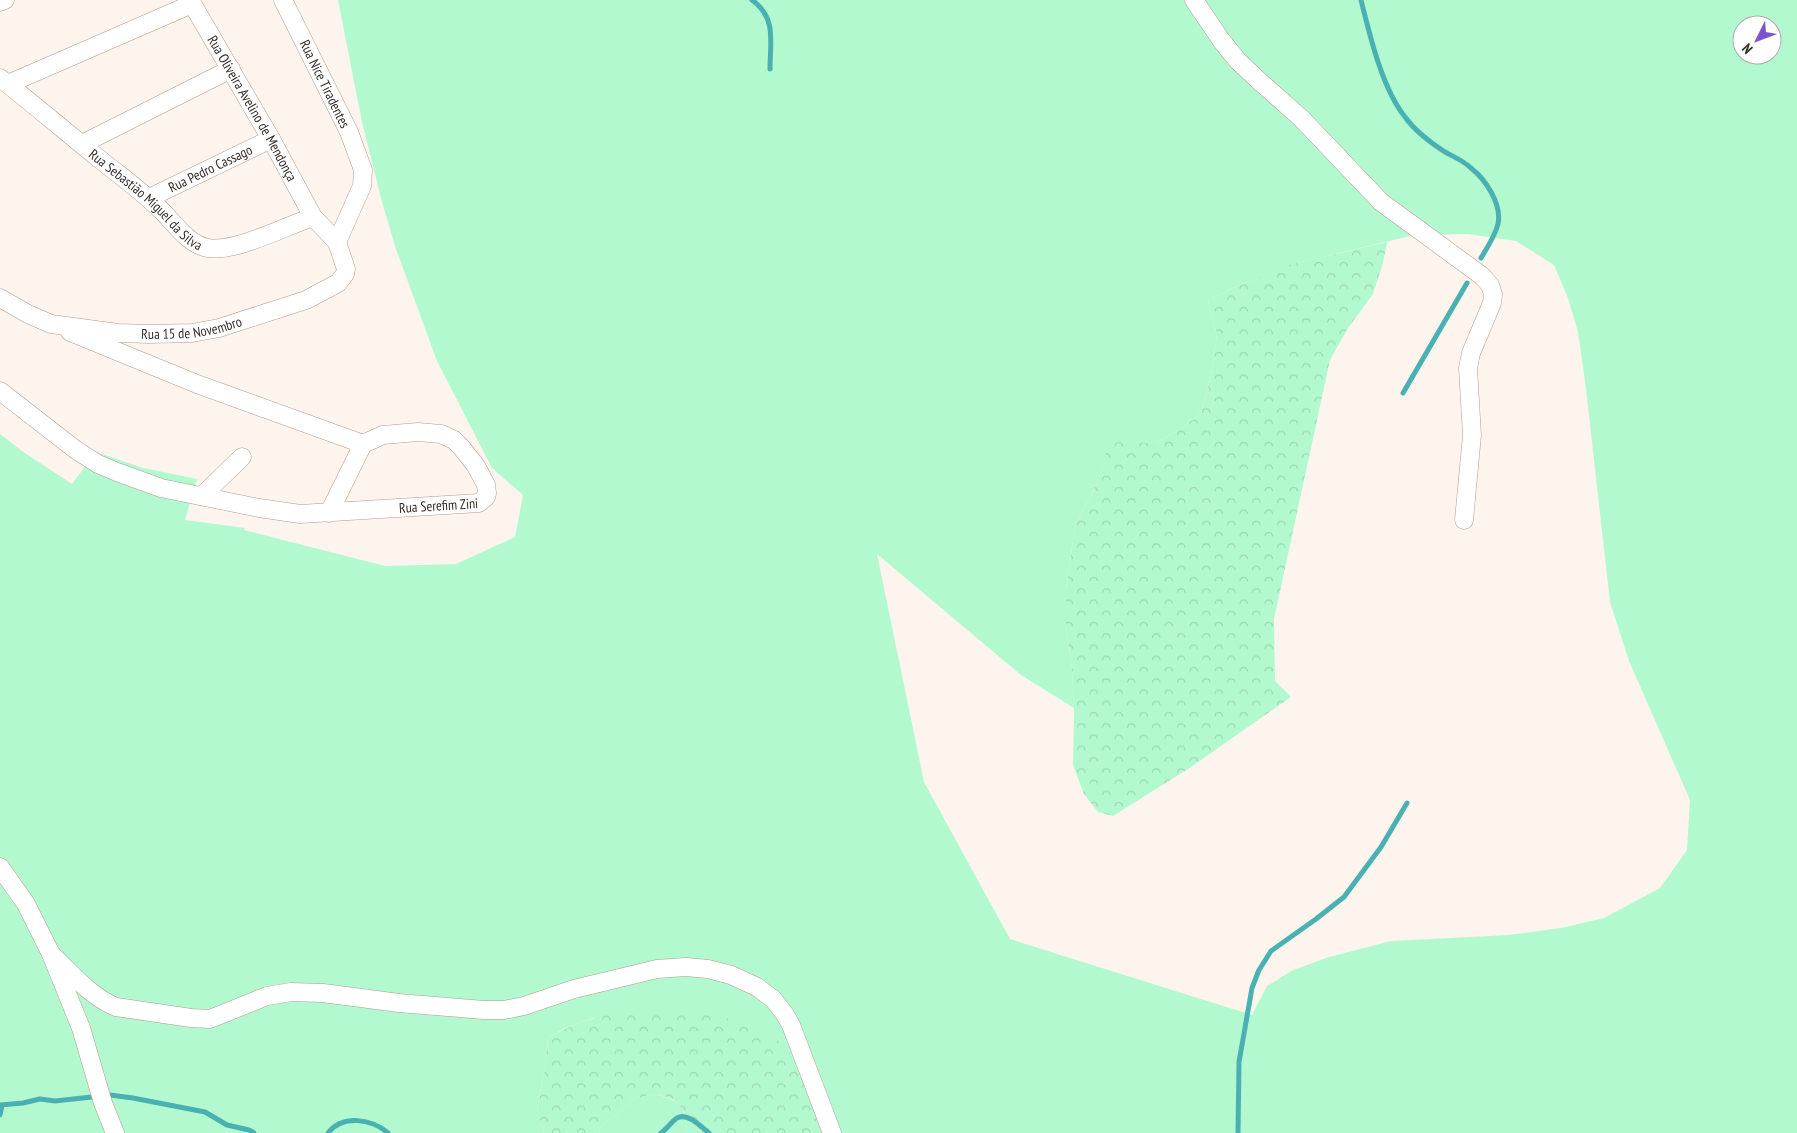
<svg xmlns="http://www.w3.org/2000/svg" width="1797" height="1133" viewBox="0 0 1797 1133" font-family="'PT Sans Narrow',sans-serif">
  <style>
    .grass { fill: #b3f9d0; fill-rule: evenodd }
    .forest { fill: url(#forest-crowns) }
    .lines { fill: none; stroke-linecap: round; stroke-linejoin: round }
    .stream { stroke: #4ab1b2; stroke-width: 5 }
    .minor-casing { stroke: #b19c8f; stroke-width: 19 }
    .minor { stroke: #fff; stroke-width: 18 }
    .labels { text-anchor: middle; dominant-baseline: central; stroke-width: 4.5; stroke-linejoin: round; paint-order: stroke }
    .street-label { font-size: 14px; fill: #342c26; stroke: #fff }
  </style>
  <defs>
    <pattern id="forest-crowns" width="20" height="18" patternUnits="userSpaceOnUse" patternTransform="scale(1.25)"><rect width="20" height="18" fill="#b3f9d0"/><path d="M2 6a3 3 0 1 1 6 0M12 15a3 3 0 1 1 6 0" fill="none" stroke="#9bd6b2"/></pattern>
  </defs>
  <rect width="100%" height="100%" fill="#fdf4ee"/>
  <g class="grass">
    <path d="M338 0H1797V1133H825L593 1018 563 1029 548 1038 545 1068 537 1109 544 1133H0V434L22 451 72 484 96 452 143 468 197 479 185 520 245 528 244 530 385 566 456 564 515 537 523 495 492 468 437 361 396 249 382 202 362 122ZM1742 25H1772V55H1742ZM1468 234 1516 241 1554 265 1568 298 1578 332 1586 389 1610 602 1629 661 1690 800 1687 850 1660 888 1604 918 1561 928 1509 935 1391 941 1329 957 1293 970 1267 986 1252 1015 1010 939 924 782 877 554 1021 675 1074 708 1072 668 1066 626V589L1075 526 1098 482 1109 443H1156L1182 428 1201 413 1211 376 1217 335 1208 301 1233 288 1290 265 1414 235Z"/>
    <path d="M656 1094C681 1102 684 1104 687 1130L685 1133H594L636 1098Z"/>
  </g>
  <g class="forest">
    <polygon points="1387,242 1383,263 1373,294 1348,328 1330,360 1274,619 1275,681 1291,697 1191,767 1113,816 1098,812 1084,794 1073,765 1074,708 1072,668 1066,626 1066,589 1075,526 1098,482 1109,442 1156,443 1182,428 1201,413 1211,376 1217,335 1208,301 1233,288 1289,265"/>
    <path d="M653 1009C694 1011 736 1015 772 1037 776 1040 781 1042 784 1046 803 1066 815 1108 825 1133H685L687 1130 684 1111 673 1099 656 1094 636 1098 594 1133H544L537 1109 545 1068 548 1038C581 1018 615 1012 653 1009Z"/>
  </g>
  <g class="lines">
    <g class="stream">
      <path d="M752 0C777 18 770 42 770 69"/>
      <path d="M1361 0C1370 36 1382 88 1405 117 1415 131 1431 143 1445 152 1454 157 1464 161 1471 168 1486 180 1502 204 1498 224 1495 236 1487 248 1481 258"/>
      <polyline points="1403,393 1467,283"/>
      <polyline points="110,1095 133,1098 205,1112 227,1125 249,1130 254,1133"/>
      <polyline points="0,1105 23,1103 40,1099 55,1101 92,1097"/>
      <polyline points="0,1115 2,1106"/>
      <path d="M328 1133C343 1114 372 1119 388 1133"/>
      <path d="M661 1133C667 1129 671 1122 677 1118 688 1112 701 1127 709 1133"/>
      <polyline points="1238,1133 1239,1062 1252,988 1259,970 1271,951 1316,919 1344,897 1381,847 1407,803"/>
    </g>
    <g class="minor-casing">
      <g id="minor">
        <path id="s1" d="M190 0 271 139 313 217 337 242 362 186 363 170 349 132 283 0"/>
        <polyline points="1194,0 1221,40 1238,61 1257,79 1302,119 1381,202 1482,276 1490,285 1493,294 1492,303 1471,353 1468,368 1472,435 1464,520"/>
        <polyline points="0,2 5,0"/>
        <path id="s2" d="M0 78C33 104 65 131 97 157 119 175 142 191 162 211 175 224 189 245 208 248 234 253 286 226 313 217"/>
        <polyline points="8,84 192,4"/>
        <polyline points="82,144 231,69"/>
        <path id="s3" d="M149 198 271 139"/>
        <path id="s4" d="M0 298 28 314 51 324 118 333 149 334 192 333 219 328 306 300 338 283 345 274 346 269 337 242"/>
        <polyline points="70,332 197,384 363,444"/>
        <path id="s5" d="M0 391 76 450 98 464 117 472 161 488 259 508 300 514 479 503 486 497 487 493 486 485 476 466 461 447 454 440 441 434 418 432 383 435 363 444 329 513"/>
        <polyline points="202,496 242,457"/>
        <polyline points="0,867 26,904 51,954 81,1028 103,1103 115,1133"/>
        <path d="M51 954C72 974 90 996 116 1007L191 1018 210 1019 267 996 291 992 323 993 399 1003 484 1010H504L524 1006 574 989 657 969 686 967 708 969 731 975 757 987 773 999 784 1013 791 1025 832 1133"/>
      </g>
    </g>
    <use href="#minor" class="minor"/>
  </g>
  <g class="labels">
    <g class="street-label">
      <text transform="translate(325 84) rotate(64)">Rua Nice Tiradentes</text>
      <text stroke="none"><textPath href="#s1" startOffset="125">Rua Oliveira Avelino de Mendonça</textPath></text>
      <text stroke="none"><textPath href="#s3" startOffset="68">Rua Pedro Cassago</textPath></text>
      <text stroke="none"><textPath href="#s2" startOffset="190">Rua Sebastião Miguel da Silva</textPath></text>
      <text stroke="none"><textPath href="#s4" startOffset="199">Rua 15 de Novembro</textPath></text>
      <text stroke="none"><textPath href="#s5" startOffset="470">Rua Serefim Zini</textPath></text>
    </g>
  </g>
  <g transform="translate(1757 40) rotate(228)"><circle r="24" fill="#ffffff" stroke="#aeaba8"/>
  <path d="M0-4L9 19L0 12L-9 19Z" fill="#7b55cf"/>
  <text y="-8" font-size="14" font-weight="bold" text-anchor="middle" fill="#342c26">N</text>
  </g>
</svg>
